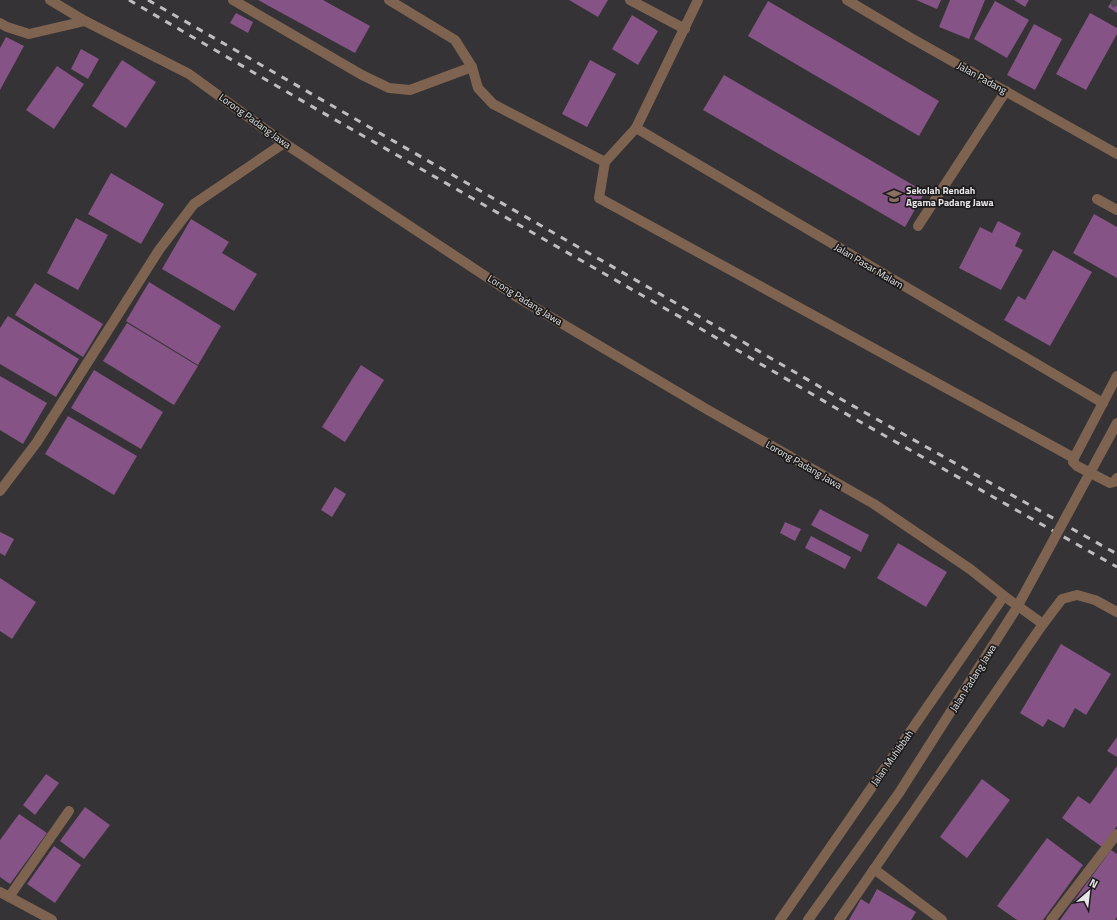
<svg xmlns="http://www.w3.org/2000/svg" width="1117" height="920" viewBox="0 0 1117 920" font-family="'Titillium Web',sans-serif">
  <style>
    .building { fill: #865386 }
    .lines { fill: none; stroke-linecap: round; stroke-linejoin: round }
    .minor-tunnel { stroke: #504e50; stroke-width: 10; stroke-dasharray: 10 5; stroke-linecap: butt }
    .minor { stroke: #7f6351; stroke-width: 10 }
    .rail { stroke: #bfbdbf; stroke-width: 3; stroke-dasharray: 7 7; stroke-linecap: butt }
    .minor-bridge { stroke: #7f6351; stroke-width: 10 }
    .labels { text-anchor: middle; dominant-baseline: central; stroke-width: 3.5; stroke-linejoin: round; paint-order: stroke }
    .street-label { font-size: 10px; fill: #e7e5e7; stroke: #1c1b1c }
    .poi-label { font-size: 10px; font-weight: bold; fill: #e7e5e7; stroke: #1c1b1c; text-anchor: start }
  </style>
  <rect width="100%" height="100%" fill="#353335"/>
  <g class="building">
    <polygon points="258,0 323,0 370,26 355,53"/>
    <polygon points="569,0 608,0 598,17"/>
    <polygon points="916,0 941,0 937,9"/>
    <polygon points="950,0 985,0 969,39 939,27"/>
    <polygon points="1014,0 1029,0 1025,7"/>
    <polygon points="1113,0 1117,0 1117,13 1108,7"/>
    <polygon points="768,1 939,101 919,136 748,36"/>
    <polygon points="995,1 1029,20 1007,58 974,39"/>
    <polygon points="236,13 253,22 248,33 230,23"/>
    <polygon points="1090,13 1117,28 1117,34 1086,90 1056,74"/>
    <polygon points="632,15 658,31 638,65 612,49"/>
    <polygon points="1034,24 1062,39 1035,90 1007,75"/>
    <polygon points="6,37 24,46 0,90 0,48"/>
    <polygon points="81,49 99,59 88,79 71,69"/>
    <polygon points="122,60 156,82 126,128 92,106"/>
    <polygon points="590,60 616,74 587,127 562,114"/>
    <polygon points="57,66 84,84 54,129 26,110"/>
    <polygon points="724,75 925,192 905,227 703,110"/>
    <polygon points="111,173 164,204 141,244 88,214"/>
    <polygon points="1094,214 1117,227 1117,278 1073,253"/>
    <polygon points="76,218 108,235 78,290 47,273"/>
    <polygon points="191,219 229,242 222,253 257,274 234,311 162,269"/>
    <polygon points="998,221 1021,233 1015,246 1023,250 1001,290 959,268 980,227 992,233"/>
    <polygon points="1053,250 1092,272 1050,346 1004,320 1018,296 1025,300"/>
    <polygon points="149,282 221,326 198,365 126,321"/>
    <polygon points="35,283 103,324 83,357 15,315"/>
    <polygon points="8,316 79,359 56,397 0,364 0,328"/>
    <polygon points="127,323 198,366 174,405 103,361"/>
    <polygon points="361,365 384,380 345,442 322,427"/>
    <polygon points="94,370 163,412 141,449 71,408"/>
    <polygon points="0,376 47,403 23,444 0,430"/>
    <polygon points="68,416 137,456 114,495 45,454"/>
    <polygon points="335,487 346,494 332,517 321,510"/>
    <polygon points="820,509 869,535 861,552 811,525"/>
    <polygon points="785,522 801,529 795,541 780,533"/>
    <polygon points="0,532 14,539 5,556 0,553"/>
    <polygon points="811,536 851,557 845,569 805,548"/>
    <polygon points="898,543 947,572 926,607 877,578"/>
    <polygon points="0,578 36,602 12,639 0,631"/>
    <polygon points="1061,644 1111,674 1086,715 1075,708 1064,728 1048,719 1043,727 1020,713"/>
    <polygon points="1117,737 1117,757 1107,751"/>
    <polygon points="1117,766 1117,826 1102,847 1062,818 1078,796 1090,804"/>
    <polygon points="46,774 59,783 35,815 23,805"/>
    <polygon points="982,779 1010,800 967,858 940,837"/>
    <polygon points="85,807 110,825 84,859 60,841"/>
    <polygon points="19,814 47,833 10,884 0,877 0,840"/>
    <polygon points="1047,838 1083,865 1043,920 1017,920 997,906"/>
    <polygon points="54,846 81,865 55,903 27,884"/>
    <polygon points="1111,850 1117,854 1117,917 1115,920 1060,920"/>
    <polygon points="877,889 916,912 911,920 849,920 861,899 869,904"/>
  </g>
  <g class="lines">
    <polyline class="minor-tunnel" points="1115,0 1117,6"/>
    <g class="minor">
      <polyline points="50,0 85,21 189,74 284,143 517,297 708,410 874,504 970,569 1004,596 1043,624"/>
      <polyline points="233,0 362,75 389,88 410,90 472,67"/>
      <polyline points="389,0 455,40 472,67 478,88 493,104 605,162 636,128 698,0"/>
      <polyline points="630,0 685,29"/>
      <polyline points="847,0 911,38 1117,154"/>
      <polyline points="0,23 7,27 29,34 85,21"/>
      <polyline points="636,128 1103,403"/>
      <polyline points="605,162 599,198 1074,458"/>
      <polyline points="1097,199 1117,210"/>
      <polyline points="918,226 1006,91"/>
      <polyline points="1117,376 1074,458 1073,462 1077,466 1110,483 1114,482 1117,478"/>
      <polyline points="0,491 37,442 159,250 194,204 284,143"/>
      <polyline points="874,869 942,920"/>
      <polyline points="0,892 52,920"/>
      <polyline points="9,897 69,811"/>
      <polyline points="780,920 1004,596"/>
      <polyline points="839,920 1043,624 1062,599 1077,595 1095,600 1117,612"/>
      <polyline points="1051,920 1117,834"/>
    </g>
    <g class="rail">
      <polyline points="129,0 318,110 708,333 834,407 1117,567"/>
      <polyline points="148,0 714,325 839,398 1117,554"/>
    </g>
    <polyline class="minor-bridge" points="808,920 899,793 1016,609 1117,423"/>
  </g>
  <defs>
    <g id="school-bare" transform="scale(1.2)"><path d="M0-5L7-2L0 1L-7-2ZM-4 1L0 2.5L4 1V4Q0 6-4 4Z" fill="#8d6e63" stroke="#1c1b1c" stroke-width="2.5" paint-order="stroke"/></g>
  </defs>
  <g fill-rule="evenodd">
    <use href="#school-bare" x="894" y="196"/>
  </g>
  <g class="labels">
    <g class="street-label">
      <text transform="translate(982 78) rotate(29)">Jalan Padang</text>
      <text transform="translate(255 121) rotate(36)">Lorong Padang Jawa</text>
      <text transform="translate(869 266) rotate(31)">Jalan Pasar Malam</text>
      <text transform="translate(525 300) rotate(32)">Lorong Padang Jawa</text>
      <text transform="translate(804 465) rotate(30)">Lorong Padang Jawa</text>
      <text transform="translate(973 678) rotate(-58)">Jalan Padang Jawa</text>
      <text transform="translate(892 758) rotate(-55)">Jalan Muhibbah</text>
    </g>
    <g class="poi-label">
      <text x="906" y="190">Sekolah Rendah<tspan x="906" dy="12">Agama Padang Jawa</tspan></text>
    </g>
  </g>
  <g transform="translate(1089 892) rotate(28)" stroke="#1c1b1c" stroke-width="3" paint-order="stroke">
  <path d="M0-3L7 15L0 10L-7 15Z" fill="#e7e5e7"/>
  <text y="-6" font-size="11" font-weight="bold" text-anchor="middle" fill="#e7e5e7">N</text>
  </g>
</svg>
